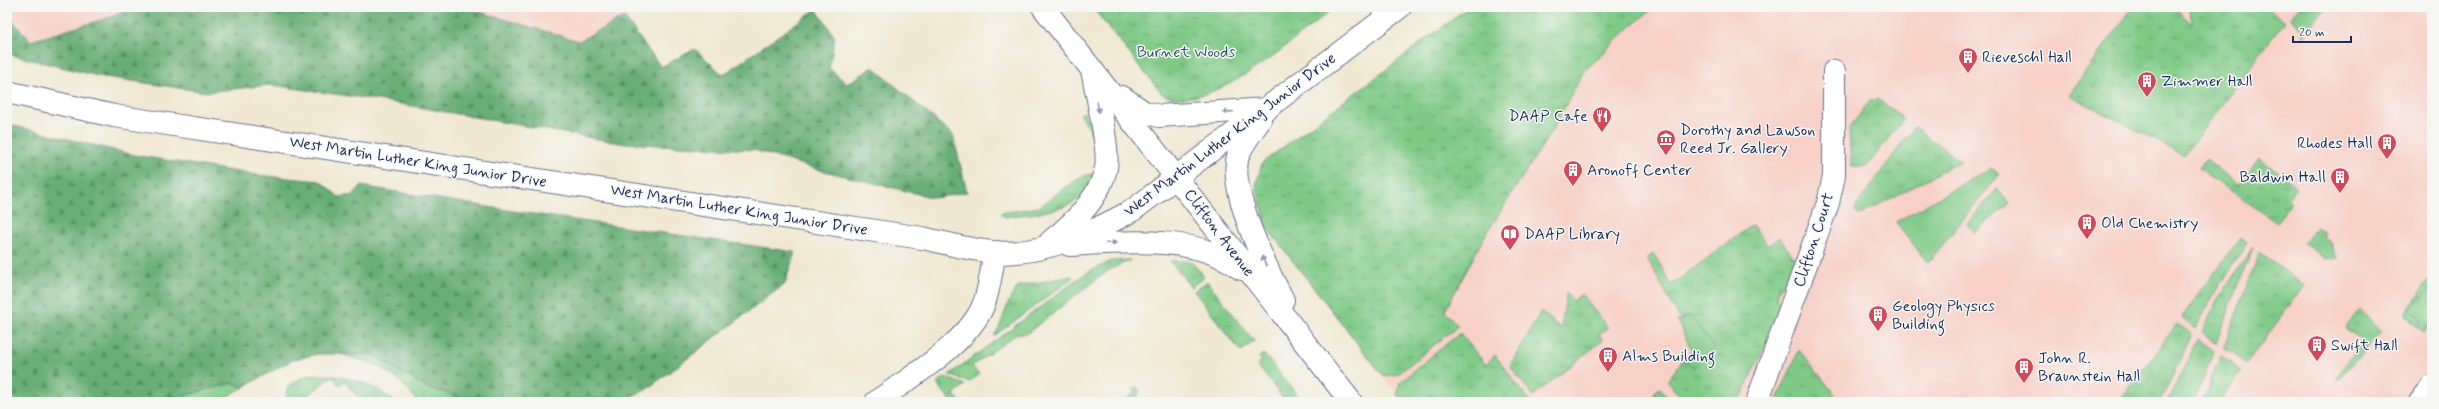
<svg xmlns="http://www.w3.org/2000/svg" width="2439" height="409" viewBox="0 0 2439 409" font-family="Mynerve,sans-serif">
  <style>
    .built { fill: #f7d1c7 }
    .grass { fill: url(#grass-tufts); stroke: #4e7c72 }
    .forest { fill: url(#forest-firs); stroke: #426e69 }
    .garden { fill: #80ca87; stroke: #4e7c72 }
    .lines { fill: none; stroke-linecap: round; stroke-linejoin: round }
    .minor-casing { stroke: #667087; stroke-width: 24 }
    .major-casing { stroke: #667087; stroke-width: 24 }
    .minor { stroke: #fff; stroke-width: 22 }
    .major { stroke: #fff; stroke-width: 22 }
    .oneway { fill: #8d97ae }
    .labels { text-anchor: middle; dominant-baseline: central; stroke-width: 3; stroke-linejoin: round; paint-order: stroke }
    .park-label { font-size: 16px; fill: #345668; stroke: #f6f6f2 }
    .poi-label { font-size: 16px; fill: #1b2f5e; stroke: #f6f6f2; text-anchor: start }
    .street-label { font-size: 16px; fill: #1b2f5e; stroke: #f6f6f2 }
  </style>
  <defs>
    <pattern id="grass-tufts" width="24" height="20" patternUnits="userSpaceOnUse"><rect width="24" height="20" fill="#80ca87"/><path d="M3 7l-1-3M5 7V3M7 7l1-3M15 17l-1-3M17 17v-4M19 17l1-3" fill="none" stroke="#68a472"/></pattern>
    <pattern id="forest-firs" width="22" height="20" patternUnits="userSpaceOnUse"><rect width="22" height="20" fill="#68ae74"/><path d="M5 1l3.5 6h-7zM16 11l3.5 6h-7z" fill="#558e62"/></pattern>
  </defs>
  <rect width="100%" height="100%" fill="#f6f6f2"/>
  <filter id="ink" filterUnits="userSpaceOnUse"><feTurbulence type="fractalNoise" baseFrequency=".025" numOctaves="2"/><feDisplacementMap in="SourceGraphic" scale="8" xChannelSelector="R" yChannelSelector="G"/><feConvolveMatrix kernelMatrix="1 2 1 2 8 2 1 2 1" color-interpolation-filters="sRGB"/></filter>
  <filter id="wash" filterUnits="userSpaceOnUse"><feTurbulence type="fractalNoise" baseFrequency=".012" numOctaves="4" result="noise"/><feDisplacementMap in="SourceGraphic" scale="16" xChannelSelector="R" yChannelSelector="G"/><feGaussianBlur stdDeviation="0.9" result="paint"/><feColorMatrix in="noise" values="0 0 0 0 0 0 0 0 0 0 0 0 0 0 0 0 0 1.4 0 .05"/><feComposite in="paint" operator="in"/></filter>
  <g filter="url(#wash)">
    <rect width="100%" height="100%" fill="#f0e8d2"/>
    <g class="built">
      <polygon points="7,7 132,7 114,16 30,41 7,15"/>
      <polygon points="463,7 628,7 624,17 579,41"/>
      <polygon points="1469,7 2432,7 2432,402 1403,402 1269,232 1256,186 1259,170 1262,163"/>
    </g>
    <g class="grass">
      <path d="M1092 7H1335C1297 36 1211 117 1162 94Z"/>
      <polygon points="1469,7 1655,7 1631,26 1583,73 1554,127 1483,239 1445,311 1458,326 1398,374 1385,376 1380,372 1267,228 1256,186 1262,163"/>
      <polygon points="2133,7 2174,7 2192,24 2190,7 2265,7 2285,21 2184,155 2069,95"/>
      <polygon points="1877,99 1904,118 1867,166 1851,167 1849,128 1871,100"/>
      <polygon points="1084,112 1093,125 1095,144 1089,127 1080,114"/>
      <polygon points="1914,127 1961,161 1862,214 1858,215 1855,211 1857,205"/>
      <polygon points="2259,158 2297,187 2287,200 2291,203 2277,223 2199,168 2206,159 2239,185"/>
      <path d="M1091 174 1095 175C1091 182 1085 194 1079 199 1062 212 1026 214 1005 217L1000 213 1039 207 1080 177Z"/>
      <polygon points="1752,225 1768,246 1779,237 1795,259 1787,285 1780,286 1776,300 1781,303 1768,340 1739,402 1685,402 1667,381 1683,360 1695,367 1691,316 1680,319 1647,258 1654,254 1671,285"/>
      <polygon points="2317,227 2325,233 2323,237 2331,243 2337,258 2325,259 2304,243"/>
      <polygon points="2240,238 2247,243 2214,294 2196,328 2182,317"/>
      <polygon points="2253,247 2216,343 2202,332 2218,299"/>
      <polygon points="2260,252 2304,286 2246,364 2224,347"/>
      <polygon points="1130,260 1109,270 1026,334 1018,333 972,366 979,375 969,382 949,375 1086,273 1111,261"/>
      <polygon points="1170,261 1191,261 1204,277 1191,287"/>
      <path d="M1072 276 1073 278 994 336C1005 321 1006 298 1019 286Z"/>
      <polygon points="2432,276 2432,322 2424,332 2407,317 2406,313"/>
      <polygon points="1207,281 1254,341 1241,352 1194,291"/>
      <polygon points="1566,293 1573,301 1581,294 1608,328 1599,335 1603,340 1533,396 1510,366 1541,311 1561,329"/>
      <polygon points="2360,309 2382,331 2338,380 2336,378 2363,341 2345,328"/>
      <polygon points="2177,324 2192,334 2160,402 2128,402 2122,398"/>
      <polygon points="1460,333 1486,365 1495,355 1530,402 1441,402 1433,393 1421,402 1403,402 1397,394 1400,382"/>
      <polygon points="2198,339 2214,351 2194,402 2167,402"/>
      <polygon points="1799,350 1841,402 1776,402"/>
      <path d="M339 354H372L427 388 448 393 467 402H418C394 370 377 364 339 354Z"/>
      <polygon points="1264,354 1303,402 1286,402 1257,365 1262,361 1259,357"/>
      <polygon points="2221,356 2241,371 2219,402 2202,402"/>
      <path d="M328 375C353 378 375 385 395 402H362L345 381 339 385 332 376 300 402H288L286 397 290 384 306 376Z"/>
      <polygon points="945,377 965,385 954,394 960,402 952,402 937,384"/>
      <polygon points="232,383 244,387 217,402 137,402 179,397"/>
      <polygon points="1136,387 1140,390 1135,402 1123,402 1135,392 1133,390"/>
      <polygon points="1660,388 1671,402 1644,402 1655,395 1654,392"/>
    </g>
    <g class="forest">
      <polygon points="132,7 463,7 579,41 624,17 661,67 695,49 723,75 816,9 835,37 829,68 847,84 873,67 953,135 967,192 935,198 816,169 754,150 620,143 384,101 271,85 206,92 98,76 7,54 7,15 31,41 114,16"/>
      <polygon points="7,124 134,155 257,175 320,181 339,197 353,195 361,186 513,211 795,252 785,284 646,390 619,402 467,402 448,393 427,388 372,354 318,354 292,360 244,387 232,383 179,397 137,402 7,402"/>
    </g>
    <g class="garden">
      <polygon points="2299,7 2325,7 2304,37 2291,17"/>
      <polygon points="1993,167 1999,175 1928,263 1896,222"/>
      <polygon points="1997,189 2010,203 1974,233 1967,224"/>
      <polygon points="2432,276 2432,287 2409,310 2422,320 2417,326 2406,313"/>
      <polygon points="1691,316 1714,348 1695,367 1683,360 1692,350 1677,321"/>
      <polygon points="1433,393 1441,402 1421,402"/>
    </g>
  </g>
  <g filter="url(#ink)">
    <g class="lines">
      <g class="minor-casing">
        <g id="minor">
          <path d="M876 402C909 378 967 344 983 306 990 289 991 270 995 252"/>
          <polyline points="1757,402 1828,203 1834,176 1834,71"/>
          <polyline points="2420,402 2432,387"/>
        </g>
      </g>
      <g class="major-casing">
        <g id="major">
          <path d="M1043 7C1146 138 1248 270 1351 402"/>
          <path d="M7 92 114 116 922 238C946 243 970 250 994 252 1039 257 1096 231 1133 210L1400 7"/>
          <polyline points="1122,97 1144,112 1159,116 1267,109"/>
          <path d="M1260 120C1253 131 1242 144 1238 156 1228 190 1267 270 1283 300"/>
          <path d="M1051 241C1074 223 1100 197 1106 168 1110 150 1096 91 1092 70"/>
          <path d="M1069 245C1122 242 1198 234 1241 269"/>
        </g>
      </g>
      <use href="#minor" class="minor"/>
      <use href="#major" class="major"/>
    </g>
    <defs><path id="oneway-solid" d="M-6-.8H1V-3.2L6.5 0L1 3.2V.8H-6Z"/></defs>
    <g class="oneway">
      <use href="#oneway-solid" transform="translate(1098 107) rotate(81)"/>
      <use href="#oneway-solid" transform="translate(1228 112) rotate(175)"/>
      <use href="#oneway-solid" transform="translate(1111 243) rotate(-2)"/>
      <use href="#oneway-solid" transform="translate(1264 261) rotate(-113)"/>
    </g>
  </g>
  <defs>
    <g id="building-pin" transform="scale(1)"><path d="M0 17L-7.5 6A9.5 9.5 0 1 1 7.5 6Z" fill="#d1495b" stroke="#f6f6f2"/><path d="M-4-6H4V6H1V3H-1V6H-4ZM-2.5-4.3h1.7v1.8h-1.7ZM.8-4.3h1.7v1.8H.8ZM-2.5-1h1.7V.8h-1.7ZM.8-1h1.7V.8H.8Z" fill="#fff"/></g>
    <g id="restaurant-pin" transform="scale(1)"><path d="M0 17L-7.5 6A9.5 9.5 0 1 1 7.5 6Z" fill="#d1495b" stroke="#f6f6f2"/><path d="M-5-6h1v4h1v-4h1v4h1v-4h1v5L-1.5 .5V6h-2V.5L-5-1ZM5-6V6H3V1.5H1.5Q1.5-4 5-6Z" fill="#fff"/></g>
    <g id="museum-pin" transform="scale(1)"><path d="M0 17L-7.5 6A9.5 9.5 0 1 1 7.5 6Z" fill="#d1495b" stroke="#f6f6f2"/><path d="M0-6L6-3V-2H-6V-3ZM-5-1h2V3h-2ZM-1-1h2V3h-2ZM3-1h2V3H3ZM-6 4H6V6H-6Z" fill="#fff"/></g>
    <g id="library-pin" transform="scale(1)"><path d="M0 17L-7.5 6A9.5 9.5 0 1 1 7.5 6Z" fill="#d1495b" stroke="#f6f6f2"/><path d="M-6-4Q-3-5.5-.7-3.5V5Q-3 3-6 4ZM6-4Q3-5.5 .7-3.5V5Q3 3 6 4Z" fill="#fff"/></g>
  </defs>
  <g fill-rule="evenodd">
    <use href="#building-pin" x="1968" y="57"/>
    <use href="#building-pin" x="2147" y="81"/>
    <use href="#restaurant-pin" x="1602" y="116"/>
    <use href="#museum-pin" x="1666" y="139"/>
    <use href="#building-pin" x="2387" y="143"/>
    <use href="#building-pin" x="1573" y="170"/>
    <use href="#building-pin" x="2340" y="177"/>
    <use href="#building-pin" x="2087" y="223"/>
    <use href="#library-pin" x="1510" y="234"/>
    <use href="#building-pin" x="1878" y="315"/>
    <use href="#building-pin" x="2317" y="345"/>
    <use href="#building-pin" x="1608" y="356"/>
    <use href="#building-pin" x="2024" y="367"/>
  </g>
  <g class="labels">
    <g class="park-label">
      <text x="1186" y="52">Burnet Woods</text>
    </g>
    <g class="poi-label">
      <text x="1982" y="57">Rieveschl Hall</text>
      <text x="2161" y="81">Zimmer Hall</text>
      <text x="1588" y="116" text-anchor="end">DAAP Cafe</text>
      <text x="1680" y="130">Dorothy and Lawson<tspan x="1680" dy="18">Reed Jr. Gallery</tspan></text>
      <text x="2373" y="143" text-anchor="end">Rhodes Hall</text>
      <text x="1587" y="170">Aronoff Center</text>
      <text x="2326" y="177" text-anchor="end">Baldwin Hall</text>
      <text x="2101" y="223">Old Chemistry</text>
      <text x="1524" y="234">DAAP Library</text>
      <text x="1892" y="306">Geology Physics<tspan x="1892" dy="18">Building</tspan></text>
      <text x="2331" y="345">Swift Hall</text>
      <text x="1622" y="356">Alms Building</text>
      <text x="2038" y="358">John R.<tspan x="2038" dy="18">Braunstein Hall</tspan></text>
    </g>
    <g class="street-label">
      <text transform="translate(1230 135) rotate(-37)">West Martin Luther King Junior Drive</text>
      <text transform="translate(418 162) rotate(9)">West Martin Luther King Junior Drive</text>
      <text transform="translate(739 210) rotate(9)">West Martin Luther King Junior Drive</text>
      <text transform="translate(1219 233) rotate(53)">Clifton Avenue</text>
      <text transform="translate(1814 240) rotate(-72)">Clifton Court</text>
    </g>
  </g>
  <rect width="2439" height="409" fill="none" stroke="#f6f6f2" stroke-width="24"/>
  <path d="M2293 36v6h58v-6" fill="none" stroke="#1b2f5e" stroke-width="2"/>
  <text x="2299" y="36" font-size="12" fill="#1b2f5e" stroke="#f6f6f2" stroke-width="3" paint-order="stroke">20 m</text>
</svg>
